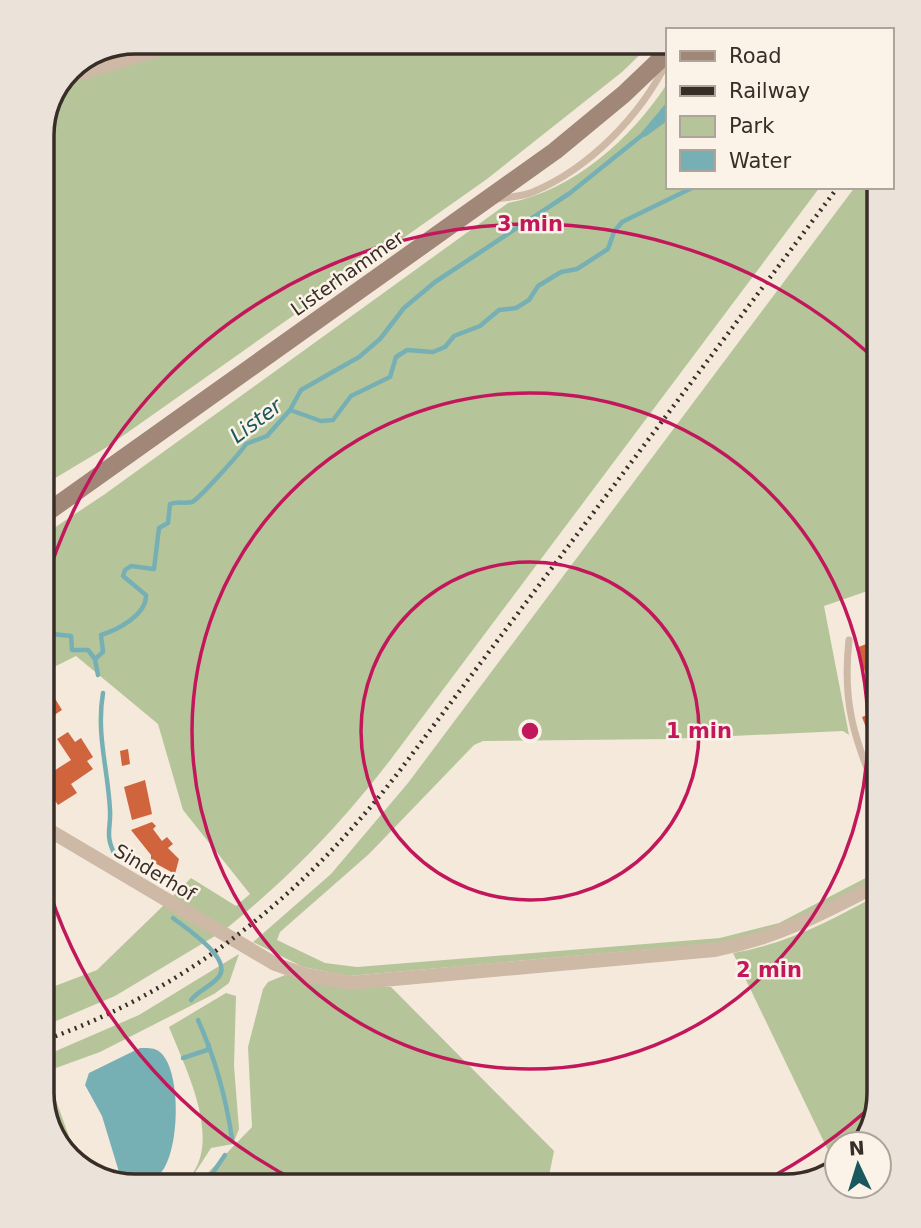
<svg xmlns="http://www.w3.org/2000/svg" width="921" height="1228" viewBox="0 0 921 1228" font-family="'DejaVu Sans',sans-serif">
  <style>
    .green { fill: #b5c599 }
    .water { fill: #77b0b4 }
    .lines { fill: none; stroke-linecap: round; stroke-linejoin: round }
    .stream { stroke: #77b0b4; stroke-width: 4.5 }
    .building { fill: #d0643d }
    .service { stroke: #cdb9a6; stroke-width: 7 }
    .minor { stroke: #cdb9a6; stroke-width: 14 }
    .secondary { stroke: #a18777; stroke-width: 18 }
    .rail { stroke: #392d27; stroke-width: 4.5; stroke-dasharray: 2 5; stroke-linecap: butt }
    .ring { fill: none; stroke: #c2185b; stroke-width: 3.5 }
    .labels { text-anchor: middle; dominant-baseline: central; stroke-width: 5; stroke-linejoin: round; paint-order: stroke }
    .street-label { font-size: 19px; fill: #392d27; stroke: #fbf3e8 }
    .water-label { font-size: 21px; font-style: italic; fill: #19585e; stroke: #fbf3e8 }
    .rim { fill: none; stroke: #392d27; stroke-width: 3.5 }
    .centre { fill: #c2185b; stroke: #fbf3e8; stroke-width: 3.5 }
    .ring-label { font-size: 21px; text-anchor: middle; font-weight: bold; fill: #c2185b; stroke: #fbf3e8; stroke-width: 5; stroke-linejoin: round; paint-order: stroke }
  </style>
  <rect width="100%" height="100%" fill="#f4e9db"/>
  <g class="green">
    <polygon points="200,42 653,42 622,72 487,179 107,447 42,486 42,129 65,82"/>
    <path d="M667 84V187H820L391 759C341 824 291 876 227 928L171 898 191 878 236 906 250 894 183 810 158 724 76 656 42 673V536L105 494 508 203C574 190 631 139 667 84Z"/>
    <polygon points="855,187 879,187 879,587 824,606 849,735 843,731 668,739 483,741 474,745 369,854 280,932 277,940 325,963 357,967 720,938 779,923 879,871 879,879 788,925 719,943 349,976 303,967 253,942 331,874 408,783"/>
    <path d="M879 894V1093L866 1140 862 1144H837V1169L733 953C787 944 832 920 879 894Z"/>
    <polygon points="164,905 215,936 115,996 42,1027 42,991 97,970"/>
    <polygon points="239,954 229,983 214,994 100,1052 42,1073 42,1057 139,1015"/>
    <polygon points="285,975 322,983 391,987 554,1151 547,1186 195,1186 252,1127 248,1047 263,989 268,982"/>
    <path d="M226 993 236 996 234 1066 239 1129 233 1144 211 1148 189 1182 180 1186C229 1151 186 1070 169 1027Z"/>
    <polygon points="42,1092 54,1095 79,1164 55,1140"/>
  </g>
  <g class="water">
    <polygon points="667,102 667,121 645,137 641,133"/>
    <path d="M140 1048C147 1048 155 1047 161 1053 182 1073 180 1153 160 1174 149 1184 130 1178 119 1172L102 1116 85 1085 89 1073Z"/>
  </g>
  <g class="lines">
    <g class="stream">
      <polyline points="290,410 301,390 359,357 380,339 404,308 435,282 570,193 646,132"/>
      <polyline points="95,659 98,675"/>
      <path d="M42 663 52 634 71 636 72 650H88L95 659 103 652 101 635C117 630 147 615 146 595L123 576 125 570 131 566 154 569 159 528 168 523 170 504C178 501 185 504 192 502 198 500 242 451 246 444L267 436 290 410 321 421 333 420 351 396 390 377 396 357 407 350 433 352 445 347 454 336 480 326 499 310 516 308 529 300 538 286 561 272 577 269 608 249 614 232 622 222 694 187"/>
      <path d="M103 693C96 734 108 769 110 810 111 829 105 834 114 853"/>
      <path d="M173 918C186 928 230 957 220 975 214 985 199 990 191 1000"/>
      <path d="M198 1020C215 1058 226 1097 232 1139"/>
      <polyline points="183,1058 207,1050 209,1045"/>
      <polyline points="204,1186 225,1155"/>
    </g>
  </g>
  <g class="building">
    <polygon points="879,600 879,635 867,605"/>
    <polygon points="879,639 879,696 875,698 856,648"/>
    <polygon points="51,692 62,710 42,723 42,698"/>
    <polygon points="879,710 879,747 874,749 862,717"/>
    <polygon points="68,732 75,742 81,738 93,757 87,761 93,769 71,784 77,793 58,805 42,781 42,770 45,768 49,774 71,760 57,739"/>
    <polygon points="128,749 130,764 122,766 120,751"/>
    <polygon points="145,780 152,814 132,820 124,787"/>
    <polygon points="152,822 156,826 153,829 162,841 167,837 173,844 168,848 179,859 175,874 151,861 151,855 131,830"/>
  </g>
  <g class="lines">
    <g class="service">
      <path d="M496 199C507 197 522 197 533 192 590 168 640 116 667 62"/>
      <path d="M849 640C842 702 854 740 879 797"/>
    </g>
    <g class="minor">
      <polyline points="68,77 184,42"/>
      <path d="M42 826 275 964 306 975 350 983 714 950C777 938 823 913 879 884"/>
    </g>
    <polyline class="secondary" points="42,516 555,151 624,94 667,53"/>
    <path class="rail" d="M42 1041C190 989 306 893 401 769L838 187"/>
  </g>
  <g class="ring">
    <circle cx="530" cy="731" r="169"/>
    <circle cx="530" cy="731" r="338"/>
    <path d="M876 1102A507 507 0 0 1 756 1185M304 1185A507 507 0 0 1 43 871M43 591A507 507 0 0 1 879 363"/>
  </g>
  <g class="labels">
    <g class="street-label">
      <text transform="translate(347 273) rotate(-35)">Listerhammer</text>
      <text transform="translate(155 872) rotate(31)">Sinderhof</text>
    </g>
    <g class="water-label">
      <text transform="translate(256 421) rotate(-37)">Lister</text>
    </g>
  </g>
  <path d="M0 0H921V1228H0ZM135 54H786A81 81 0 0 1 867 135V1093A81 81 0 0 1 786 1174H135A81 81 0 0 1 54 1093V135A81 81 0 0 1 135 54Z" fill="#ebe3d9" fill-rule="evenodd"/>
  <path class="rim" d="M135 54H786A81 81 0 0 1 867 135V1093A81 81 0 0 1 786 1174H135A81 81 0 0 1 54 1093V135A81 81 0 0 1 135 54Z"/>
  <circle cx="530" cy="731" r="10" class="centre"/>
  <g class="ring-label">
    <text x="530" y="231">3 min</text>
    <text x="699" y="738">1 min</text>
    <text x="769" y="977">2 min</text>
  </g>
  <rect x="666" y="28" width="228" height="161" fill="#fbf3e8" stroke="#ada49b" stroke-width="2"/>
  <rect x="680" y="51" width="35" height="10" fill="#a18777" stroke="#ada49b" stroke-width="2"/>
  <text x="729" y="63" font-size="21" fill="#392d27">Road</text>
  <rect x="680" y="86" width="35" height="10" fill="#392d27" stroke="#ada49b" stroke-width="2"/>
  <text x="729" y="98" font-size="21" fill="#392d27">Railway</text>
  <rect x="680" y="116" width="35" height="21" fill="#b5c599" stroke="#ada49b" stroke-width="2"/>
  <text x="729" y="133" font-size="21" fill="#392d27">Park</text>
  <rect x="680" y="150" width="35" height="21" fill="#77b0b4" stroke="#ada49b" stroke-width="2"/>
  <text x="729" y="168" font-size="21" fill="#392d27">Water</text>
  <g transform="translate(858 1165) rotate(356)"><circle r="33" fill="#fbf3e8" stroke="#ada49b" stroke-width="2"/>
  <path d="M0-5L12 26L0 18L-12 26Z" fill="#19585e"/>
  <text y="-10" font-size="19" font-weight="bold" text-anchor="middle" fill="#392d27">N</text>
  </g>
</svg>
